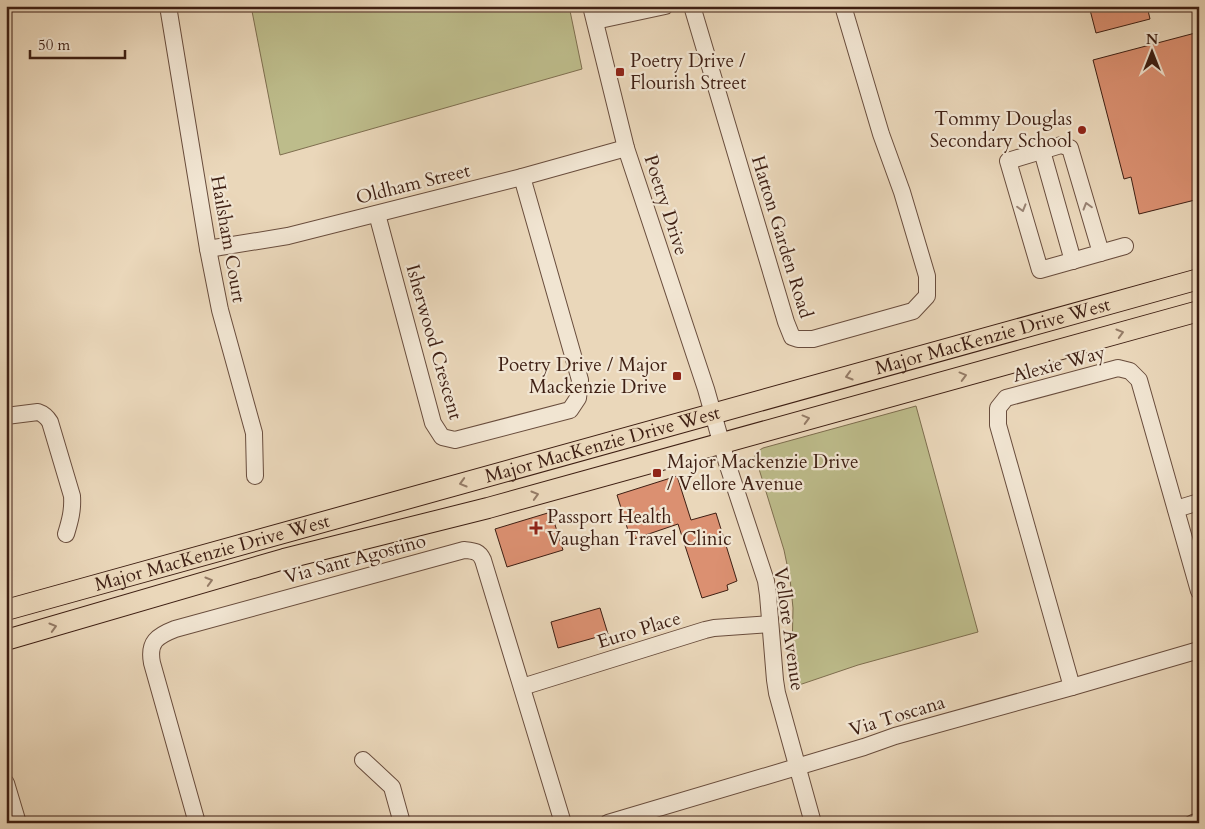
<svg xmlns="http://www.w3.org/2000/svg" width="1205" height="829" viewBox="0 0 1205 829" font-family="Cardo,serif">
  <style>
    .green { fill: #bdbc8b; stroke: #7e6e4f }
    .building { fill: #db9071; stroke: #3e1f13 }
    .lines { fill: none; stroke-linecap: round; stroke-linejoin: round }
    .minor-casing { stroke: #694d3d; stroke-width: 18 }
    .major-casing { stroke: #3e1f13; stroke-width: 22 }
    .minor { stroke: #f1e5d2; stroke-width: 16 }
    .major { stroke: #ead7ba; stroke-width: 20 }
    .oneway { stroke: #988272 }
    .oneway2 { stroke: #947b66 }
    .poi-dot { fill: #8f2418; stroke: #f1e5d2; stroke-width: 2 }
    .labels { text-anchor: middle; dominant-baseline: central; stroke-width: 4.5; stroke-linejoin: round; paint-order: stroke }
    .poi-label { font-size: 19px; fill: #3e1f13; stroke: #f1e5d2; text-anchor: start }
    .street-label { font-size: 19px; fill: #3e1f13; stroke: #f1e5d2 }
  </style>
  <rect width="100%" height="100%" fill="#ead7ba"/>
  <filter id="stains"><feTurbulence type="fractalNoise" baseFrequency=".004" numOctaves="4"/><feColorMatrix values="0 0 0 0 .2 0 0 0 0 .09 0 0 0 0 .02 0 0 0 .5 -.17"/></filter>
  <radialGradient id="worn" r=".72"><stop offset=".6" stop-color="#630" stop-opacity="0"/><stop offset="1" stop-color="#630" stop-opacity=".3"/></radialGradient>
  <g class="green">
    <polygon points="251,6 569,6 582,69 280,155"/>
    <path d="M916 406 978 632 858 665 796 686 792 653 793 608 790 579 784 550 755 456C757 452 759 450 763 448Z"/>
  </g>
  <g class="building">
    <polygon points="1089,6 1147,6 1150,19 1096,33"/>
    <polygon points="1199,32 1199,199 1139,214 1131,177 1124,179 1093,60"/>
    <polygon points="677,476 691,520 716,513 737,581 727,585 728,590 702,598 678,524 631,540 617,495"/>
    <polygon points="551,512 563,550 507,567 495,529"/>
    <polygon points="600,608 608,634 558,648 551,622"/>
  </g>
  <g class="lines">
    <g class="minor-casing">
      <g id="minor">
        <polyline points="168,6 208,249 220,310 254,433 255,476"/>
        <polyline points="591,6 626,148 706,389 727,463 766,581 768,595 775,680 777,693 813,823"/>
        <polyline points="692,6 786,322 792,337 798,339 813,339 913,311 927,296 927,276 902,192 881,134 843,6"/>
        <polyline points="595,21 665,6"/>
        <polyline points="1042,151 1073,261"/>
        <polyline points="377,214 433,423 442,437 455,440 570,410 578,398 580,380 522,177"/>
        <polyline points="208,249 288,236 522,177 626,148"/>
        <polyline points="1101,253 1070,148 1061,145 1008,161 1040,270 1125,246"/>
        <path d="M6 416 38 412C44 414 47 417 50 422L72 496C73 510 70 521 66 534"/>
        <polyline points="1176,509 1199,502"/>
        <polyline points="522,687 705,630 714,628 770,624"/>
        <polyline points="1072,687 998,425 998,408 1006,398 1118,368 1130,371 1139,380 1199,591"/>
        <polyline points="363,760 392,787 402,823"/>
        <polyline points="6,783 18,823"/>
        <path d="M197 823 152 663C148 642 157 636 175 629L464 550C474 551 479 551 483 560L563 823"/>
        <polyline points="608,823 864,747 895,736 1072,687 1199,650"/>
        <polyline points="1193,823 1199,821"/>
      </g>
    </g>
    <g class="major-casing">
      <g id="major">
        <path id="s1" d="M6 610 1199 279"/>
        <polyline points="6,640 284,559 488,508 1199,311"/>
      </g>
    </g>
    <use href="#minor" class="minor"/>
    <use href="#major" class="major"/>
  </g>
  <defs><path id="oneway-chevron" d="M-2-3.5L2.5 0L-2 3.5" fill="none" stroke-width="1.6" stroke-linecap="round" stroke-linejoin="round" transform="scale(1.25)"/></defs>
  <g class="oneway">
    <use href="#oneway-chevron" transform="translate(1087 206) rotate(-106)"/>
    <use href="#oneway-chevron" transform="translate(1022 208) rotate(74)"/>
  </g>
  <g class="oneway2">
    <use href="#oneway-chevron" transform="translate(1120 333) rotate(-16)"/>
    <use href="#oneway-chevron" transform="translate(849 376) rotate(164)"/>
    <use href="#oneway-chevron" transform="translate(963 376) rotate(-15)"/>
    <use href="#oneway-chevron" transform="translate(806 419) rotate(-15)"/>
    <use href="#oneway-chevron" transform="translate(463 483) rotate(164)"/>
    <use href="#oneway-chevron" transform="translate(535 495) rotate(-16)"/>
    <use href="#oneway-chevron" transform="translate(209 581) rotate(-16)"/>
    <use href="#oneway-chevron" transform="translate(53 627) rotate(-16)"/>
  </g>
  <g class="poi-dot">
    <rect x="615" y="67" width="10" height="10" rx="2.5"/>
    <circle cx="1082" cy="130" r="5"/>
    <rect x="672" y="371" width="10" height="10" rx="2.5"/>
    <rect x="652" y="468" width="10" height="10" rx="2.5"/>
    <path d="M533.5 520.5h5v5h5v5h-5v5h-5v-5h-5v-5h5z"/>
  </g>
  <g class="labels">
    <g class="poi-label">
      <text x="630" y="61">Poetry Drive /<tspan x="630" dy="22">Flourish Street</tspan></text>
      <text x="1072" y="119" text-anchor="end">Tommy Douglas<tspan x="1072" dy="22">Secondary School</tspan></text>
      <text x="667" y="365" text-anchor="end">Poetry Drive / Major<tspan x="667" dy="22">Mackenzie Drive</tspan></text>
      <text x="667" y="462">Major Mackenzie Drive<tspan x="667" dy="22">/ Vellore Avenue</tspan></text>
      <text x="547" y="517">Passport Health<tspan x="547" dy="22">Vaughan Travel Clinic</tspan></text>
    </g>
    <g class="street-label">
      <text transform="translate(413 184) rotate(-14)">Oldham Street</text>
      <text transform="translate(666 205) rotate(72)">Poetry Drive</text>
      <text transform="translate(782 237) rotate(73)">Hatton Garden Road</text>
      <text transform="translate(228 239) rotate(80)">Hailsham Court</text>
      <text stroke="none"><textPath href="#s1" startOffset="1024">Major MacKenzie Drive West</textPath></text>
      <text transform="translate(434 342) rotate(74)">Isherwood Crescent</text>
      <text transform="translate(1059 364) rotate(-15)">Alexie Way</text>
      <text stroke="none"><textPath href="#s1" startOffset="619">Major MacKenzie Drive West</textPath></text>
      <text stroke="none"><textPath href="#s1" startOffset="214">Major MacKenzie Drive West</textPath></text>
      <text transform="translate(355 559) rotate(-15)">Via Sant Agostino</text>
      <text transform="translate(789 629) rotate(82)">Vellore Avenue</text>
      <text transform="translate(639 630) rotate(-17)">Euro Place</text>
      <text transform="translate(897 716) rotate(-17)">Via Toscana</text>
    </g>
  </g>
  <rect width="1205" height="829" fill="none" stroke="#ead7ba" stroke-width="25"/>
  <rect x="8" y="8" width="1190" height="814" fill="none" stroke="#3e1f13" stroke-width="2.5"/>
  <rect x="12" y="12" width="1180" height="804" fill="none" stroke="#3e1f13"/>
  <g transform="translate(1152 52)" stroke="#f1e5d2" stroke-width="4" paint-order="stroke">
  <path d="M0-4L9 19L0 12L-9 19Z" fill="#3e1f13"/>
  <text y="-8" font-size="14" font-weight="bold" text-anchor="middle" fill="#3e1f13">N</text>
  </g>
  <path d="M30 50v8h95v-8" fill="none" stroke="#3e1f13" stroke-width="2.5"/>
  <text x="38" y="50" font-size="15" fill="#3e1f13" stroke="#f1e5d2" stroke-width="4" paint-order="stroke">50 m</text>
  <rect width="100%" height="100%" filter="url(#stains)"/>
  <rect width="100%" height="100%" fill="url(#worn)"/>
</svg>
